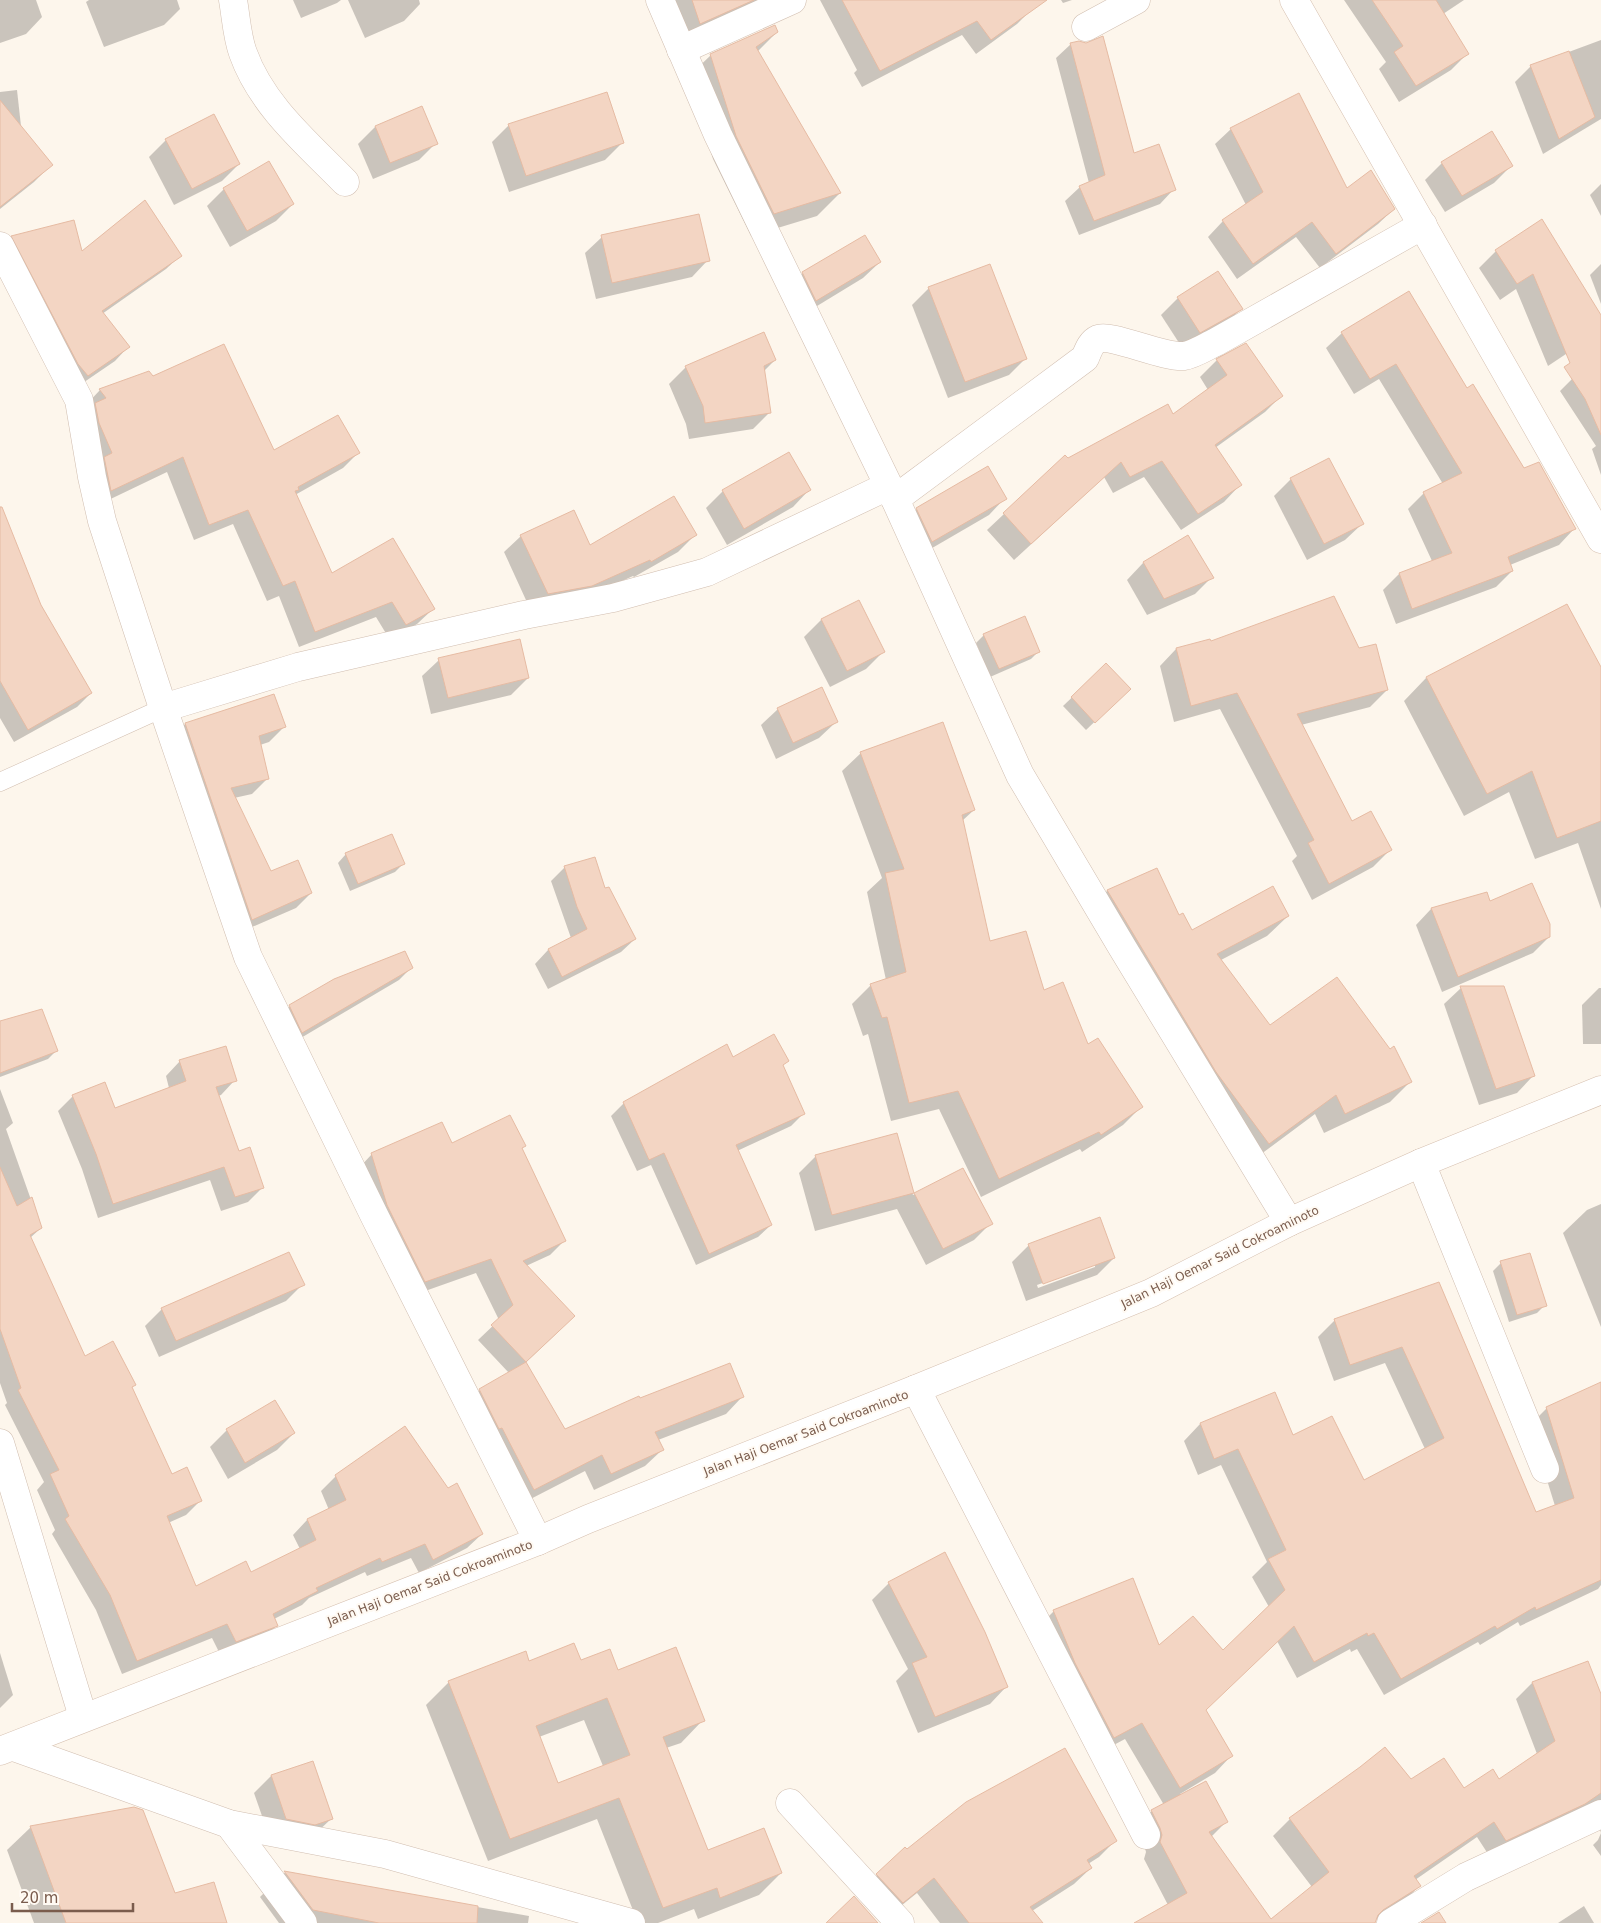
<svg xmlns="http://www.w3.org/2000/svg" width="1601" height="1923" viewBox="0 0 1601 1923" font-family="'DejaVu Sans',sans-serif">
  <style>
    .shadow { fill: #0003; fill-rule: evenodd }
    .building { fill: #f3d5c3; stroke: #e6bba3; fill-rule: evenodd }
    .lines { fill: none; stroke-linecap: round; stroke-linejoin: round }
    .lane-casing { stroke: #d1beb0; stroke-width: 19 }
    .street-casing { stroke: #d1beb0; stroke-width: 29 }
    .secondary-casing { stroke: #d6c0b0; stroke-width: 29 }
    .lane { stroke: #fff; stroke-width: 18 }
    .street { stroke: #fff; stroke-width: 28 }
    .secondary { stroke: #fff; stroke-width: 28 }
    .labels { text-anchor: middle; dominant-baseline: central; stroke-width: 4; stroke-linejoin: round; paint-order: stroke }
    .street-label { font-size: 12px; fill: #7a5c4d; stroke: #fffaf3 }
  </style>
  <rect width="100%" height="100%" fill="#fdf6ec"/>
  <g class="shadow">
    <polygon points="0,0 36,0 42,17 26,34 0,43"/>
    <polygon points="89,0 177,0 180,9 164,25 104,47 86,2"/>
    <polygon points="293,0 341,0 337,3 301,18"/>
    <polygon points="348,0 419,0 420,4 404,21 365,38"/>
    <polygon points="665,0 757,0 747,10 685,38"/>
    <polygon points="820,0 1025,0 1032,9 1017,24 976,54 962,35 862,87 854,73 857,70"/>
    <polygon points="1061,0 1072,0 1063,3"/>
    <polygon points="1344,0 1464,0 1443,14 1467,54 1451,70 1399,102 1379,69 1386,62"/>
    <polygon points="777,32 757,52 840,193 817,216 751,236 713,159 687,78 711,55"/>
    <polygon points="1601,40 1601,119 1543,154 1515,82 1531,66"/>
    <polygon points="1071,44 1133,155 1174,189 1160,204 1079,235 1065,201 1080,187 1089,183 1056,58"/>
    <polygon points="17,90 21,126 0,144 0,92"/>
    <polygon points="421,107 436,143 419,160 373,179 358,144 375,127"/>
    <polygon points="509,125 622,143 605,160 509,192 492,142"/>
    <polygon points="1231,129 1347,190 1394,209 1378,224 1320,268 1296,237 1237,279 1208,237 1223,221 1246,205 1215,144"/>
    <polygon points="166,140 239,164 222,181 174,205 149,157"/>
    <polygon points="0,158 51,165 34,182 0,209"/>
    <polygon points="1442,163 1511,166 1494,183 1445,212 1425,180"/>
    <polygon points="1601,184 1601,216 1590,195"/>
    <polygon points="224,189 293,204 276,221 230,247 207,206"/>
    <polygon points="1542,221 1601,318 1601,326 1587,340 1548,366 1516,289 1500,300 1479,268 1496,251"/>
    <polygon points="12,237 82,253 180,256 166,269 102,314 128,347 115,361 74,389 0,249"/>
    <polygon points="602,237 708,260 692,277 596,299 585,253"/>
    <polygon points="880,262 863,278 799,317 786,290 803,273"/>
    <polygon points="1601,264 1601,304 1590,275"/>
    <polygon points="929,288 1026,358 1009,375 948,398 912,305"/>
    <polygon points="1178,298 1241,309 1224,326 1183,349 1161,315"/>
    <polygon points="1342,333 1466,390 1524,470 1574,529 1559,545 1510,565 1512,571 1496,587 1396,624 1383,590 1399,574 1432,561 1408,509 1424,493 1443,484 1379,379 1354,394 1326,348"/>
    <polygon points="775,360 763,372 770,412 753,429 689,439 686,424 669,384 686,367"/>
    <polygon points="1217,360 1281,396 1265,412 1215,448 1240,485 1224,502 1181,530 1144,477 1113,493 1104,477 1014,560 987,530 1004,514 1068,460 1172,415 1208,390 1200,377"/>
    <polygon points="1601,365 1601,475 1592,449 1596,446 1560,391 1572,379"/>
    <polygon points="153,378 274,452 358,453 343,468 295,495 331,575 433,609 417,624 390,640 376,617 299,647 279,596 267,601 233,524 194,540 167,472 96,506 85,406 100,390"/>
    <polygon points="788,454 809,490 793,507 727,545 706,508 723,491"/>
    <polygon points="1291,479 1362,524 1345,540 1307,560 1274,496"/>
    <polygon points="1005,498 989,515 915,558 900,525 917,509"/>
    <polygon points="0,506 40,606 91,693 77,707 14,742 0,718"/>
    <polygon points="695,535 678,552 634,577 633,576 574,603 531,611 504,552 521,536 590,546"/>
    <polygon points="1188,537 1212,577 1195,594 1147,615 1127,580 1143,563"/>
    <polygon points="858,602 883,652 866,669 830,687 804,637 821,620"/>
    <polygon points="1567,605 1601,670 1601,909 1578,843 1535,859 1509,792 1464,816 1404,701 1426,678"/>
    <polygon points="984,635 1039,651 1031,659 990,677 976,643"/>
    <polygon points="1176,649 1358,650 1387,690 1370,707 1301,725 1352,822 1390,850 1373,867 1312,900 1292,861 1297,856 1220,709 1174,722 1160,666"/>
    <polygon points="439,660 528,678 511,695 431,714 422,676"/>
    <polygon points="1106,665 1129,689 1086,730 1063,706"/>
    <polygon points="274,696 284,727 269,742 260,745 268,778 252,794 234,798 270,873 311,893 296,908 236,934 170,740 185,724"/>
    <polygon points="778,709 836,722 819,738 776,759 761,725"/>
    <polygon points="861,753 974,810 962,821 989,943 1043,992 1088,1046 1141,1107 1123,1125 1082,1152 1080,1149 981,1197 939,1109 891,1121 868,1034 863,1036 852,1004 871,985 886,980 867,892 882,878 842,771"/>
    <polygon points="346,854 403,864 395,872 350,891 338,863"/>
    <polygon points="565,867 605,890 635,939 621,952 548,989 535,964 548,950 571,938 551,881"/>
    <polygon points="1156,870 1178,917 1191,931 1288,916 1267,936 1221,960 1270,1027 1410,1082 1390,1102 1324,1133 1315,1114 1249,1163 1087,912 1107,891"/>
    <polygon points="1489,903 1549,937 1533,953 1442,992 1416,925 1431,909"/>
    <polygon points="412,967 399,980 289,1045 277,1019 290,1006"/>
    <polygon points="1461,988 1533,1076 1517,1093 1479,1105 1444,1004"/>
    <polygon points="1599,988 1601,988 1601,1044 1583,1044 1582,1005"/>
    <polygon points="0,1025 56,1051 48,1059 0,1077"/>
    <polygon points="732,1059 788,1060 782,1066 803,1114 791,1126 737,1151 771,1225 758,1237 696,1265 651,1165 637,1171 611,1116 624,1103"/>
    <polygon points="180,1061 235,1080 221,1095 218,1096 238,1153 263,1187 248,1202 221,1211 210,1180 98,1218 82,1169 58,1111 73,1096 114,1109 169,1088 166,1076"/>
    <polygon points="0,1089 13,1123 6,1129 41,1228 30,1238 84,1358 131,1387 172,1476 200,1501 186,1515 168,1523 195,1588 251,1573 300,1549 293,1535 307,1520 329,1510 321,1491 336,1476 405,1428 448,1490 482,1534 467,1548 419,1573 411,1558 367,1576 365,1572 309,1598 302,1605 274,1619 277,1625 263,1640 221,1656 212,1638 122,1674 96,1610 52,1534 55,1530 37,1490 44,1482 5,1405 7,1403 0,1383"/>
    <polygon points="896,1135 913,1195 963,1170 991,1223 974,1240 926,1265 897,1209 815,1231 799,1173 816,1156"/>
    <polygon points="451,1145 521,1149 565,1240 550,1255 526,1266 559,1331 525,1363 565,1431 639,1400 742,1397 726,1414 658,1440 662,1450 645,1466 594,1490 585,1471 517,1506 463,1407 480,1390 509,1373 478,1340 499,1320 476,1273 411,1296 358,1169 372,1154"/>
    <polygon points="1601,1204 1601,1327 1563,1233 1587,1210"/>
    <path d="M1029 1245 1114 1258 1097 1275 1026 1301 1012 1262ZM1095 1264V1267L1038 1288 1037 1285Z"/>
    <polygon points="1501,1263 1545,1305 1537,1313 1509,1322 1493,1271"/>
    <polygon points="1439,1283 1535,1514 1555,1506 1530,1425 1547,1408 1601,1384 1601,1585 1598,1589 1520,1626 1518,1622 1480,1645 1478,1642 1384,1695 1357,1649 1351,1652 1350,1649 1297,1678 1277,1641 1205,1710 1231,1756 1215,1773 1180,1794 1227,1821 1211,1837 1265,1923 1143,1923 1168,1905 1144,1859 1146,1852 1144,1845 1135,1828 1152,1811 1164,1805 1125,1739 1097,1754 1037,1628 1054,1611 1159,1647 1222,1652 1269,1607 1252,1577 1267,1562 1221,1465 1198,1475 1184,1441 1200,1424 1275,1394 1293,1437 1363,1482 1425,1449 1385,1363 1334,1381 1318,1337 1335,1320"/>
    <polygon points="303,1284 286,1301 159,1357 145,1326 162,1309"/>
    <polygon points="227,1430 294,1433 277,1450 228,1479 210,1447"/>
    <polygon points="889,1583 1006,1687 990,1704 918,1733 896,1681 908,1669 872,1600"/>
    <polygon points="0,1653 13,1695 0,1708"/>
    <path d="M529 1662H580L703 1720 681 1743 666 1748 707 1852 781 1873 759 1895 698 1919 694 1909 658 1923H638L597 1819 488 1861 426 1705 449 1682ZM584 1720 603 1766 557 1785 539 1737Z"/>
    <polygon points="1532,1683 1601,1698 1601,1856 1593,1845 1598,1840 1601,1833 1599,1825 1490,1857 1477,1837 1415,1880 1419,1886 1403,1903 1375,1920 1374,1923 1270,1923 1312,1887 1273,1836 1290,1819 1361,1768 1411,1780 1464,1790 1499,1781 1537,1754 1516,1699"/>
    <polygon points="312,1763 331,1819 314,1835 269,1836 254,1793 271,1776"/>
    <polygon points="31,1827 174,1895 226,1923 34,1923 7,1850"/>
    <polygon points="1115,1841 1099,1857 1088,1864 1091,1868 1074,1884 1032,1911 1032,1923 940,1923 917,1893 886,1918 861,1891 877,1875 907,1851"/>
    <polygon points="284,1873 529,1916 528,1923 279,1923 260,1897"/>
    <polygon points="1584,1906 1594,1923 1558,1923"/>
  </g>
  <g class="building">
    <polygon points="692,0 754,0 700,24"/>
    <polygon points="842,0 1047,0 991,40 977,21 880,71"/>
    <polygon points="1372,0 1436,0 1469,54 1416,86 1394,52 1403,46"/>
    <polygon points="775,25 778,32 756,47 841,193 774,214 736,136 710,54"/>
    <polygon points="1103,36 1134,153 1159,144 1176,190 1094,221 1079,186 1105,175 1070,43 1079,41 1086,43"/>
    <polygon points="1569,51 1595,117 1559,139 1530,65"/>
    <polygon points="607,92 624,143 526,176 508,124"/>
    <polygon points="1299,93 1347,188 1371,170 1395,209 1336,254 1312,222 1253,264 1222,220 1263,192 1230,128"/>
    <polygon points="0,100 53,165 0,207"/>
    <polygon points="422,106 438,144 390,163 375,126"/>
    <polygon points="214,114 240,164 192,189 165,139"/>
    <polygon points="1492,131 1513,166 1462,196 1441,162"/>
    <polygon points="269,161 294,204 247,231 223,188"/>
    <polygon points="145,200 182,256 102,311 130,347 88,376 78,364 11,236 74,220 82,251"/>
    <polygon points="699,214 710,261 612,283 601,235"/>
    <polygon points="1542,219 1601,315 1601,435 1585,399 1564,367 1570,363 1533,274 1517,284 1495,250"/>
    <polygon points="865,235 881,262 816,301 802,272"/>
    <polygon points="990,264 1027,359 965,382 928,287"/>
    <polygon points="1218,271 1243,309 1200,333 1177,297"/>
    <polygon points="1409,291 1467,388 1473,384 1524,468 1539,462 1576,529 1508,557 1513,571 1412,609 1399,573 1452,553 1423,492 1462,473 1396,364 1370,379 1341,332"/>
    <polygon points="764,332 776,360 764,366 771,413 705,423 703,406 685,366"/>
    <polygon points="1246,343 1283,396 1215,445 1242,485 1198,514 1162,461 1130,477 1121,462 1031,544 1003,513 1065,455 1068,458 1168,404 1173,414 1227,375 1216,359"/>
    <polygon points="224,344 274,450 338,415 360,453 298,487 299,490 295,491 332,573 393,538 435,609 406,625 392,602 315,632 295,581 283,586 248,510 209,525 183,457 111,491 104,457 112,453 99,423 95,403 106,398 99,389 149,371 153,376"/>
    <polygon points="789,452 811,490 744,529 722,490"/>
    <polygon points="1329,458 1364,524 1324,544 1290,478"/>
    <polygon points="988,466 1007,499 932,542 916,508"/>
    <polygon points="674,496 697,535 651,562 650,560 592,586 548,594 520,535 574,510 590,545"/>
    <polygon points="0,507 2,507 41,605 92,693 28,730 0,681"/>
    <polygon points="1188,535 1214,578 1164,599 1143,562"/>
    <polygon points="1334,596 1359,648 1376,644 1388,690 1297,714 1352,821 1371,811 1392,850 1329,884 1308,843 1314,840 1237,693 1191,706 1176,648 1210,639 1211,641"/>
    <polygon points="859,600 885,652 847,671 821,619"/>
    <polygon points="1567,604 1601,667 1601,821 1557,838 1532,771 1487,794 1426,677"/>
    <polygon points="1025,616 1040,652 999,669 983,634"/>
    <polygon points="520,639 529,678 448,698 438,658"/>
    <polygon points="1106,663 1131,689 1095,723 1071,697"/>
    <polygon points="822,687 838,722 793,743 777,708"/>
    <polygon points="274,694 286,727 259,736 269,779 231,788 271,871 298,860 312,893 252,920 185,723"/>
    <polygon points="943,722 975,810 962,815 990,941 1026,931 1044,990 1063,982 1088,1044 1098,1038 1143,1107 1101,1135 1099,1132 999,1179 958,1091 909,1103 887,1017 882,1018 870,984 906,972 885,873 904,869 860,752"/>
    <polygon points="392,834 405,864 358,884 345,853"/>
    <polygon points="595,857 605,888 609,887 636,939 562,977 548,949 587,929 577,907 564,866"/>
    <polygon points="1157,868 1179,915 1183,913 1192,930 1273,886 1289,916 1217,954 1270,1025 1337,977 1390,1049 1394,1046 1412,1082 1345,1114 1336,1095 1269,1144 1216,1072 1107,890"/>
    <polygon points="1532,883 1550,924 1550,937 1458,977 1431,908 1487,892 1490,901"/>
    <polygon points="405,951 413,968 302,1033 289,1005 334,979"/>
    <polygon points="1460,986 1504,986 1535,1076 1496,1089"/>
    <polygon points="42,1009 58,1051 0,1073 0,1021"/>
    <polygon points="774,1034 789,1061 783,1065 805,1114 736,1145 772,1225 709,1254 664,1153 649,1160 623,1102 727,1044 733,1057"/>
    <polygon points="226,1046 237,1081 216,1087 239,1151 250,1147 264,1188 235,1197 224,1167 113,1204 96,1154 72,1095 105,1082 115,1108 186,1081 179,1060"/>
    <polygon points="510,1115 526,1146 522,1148 566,1241 523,1261 575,1316 526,1362 491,1325 513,1305 491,1259 425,1282 387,1205 371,1153 442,1122 452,1143"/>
    <polygon points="897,1133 914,1193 832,1215 815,1155"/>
    <polygon points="0,1167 17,1206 32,1197 42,1228 30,1235 85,1356 113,1341 136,1385 132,1387 172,1474 187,1467 202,1501 167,1516 196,1586 246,1561 251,1572 316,1540 307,1519 346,1500 335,1475 405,1426 448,1488 457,1483 483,1534 433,1560 425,1544 382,1562 380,1558 316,1588 318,1591 273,1614 278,1626 236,1642 227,1624 137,1661 110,1595 65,1519 69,1516 50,1474 59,1470 18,1390 21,1388 0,1329"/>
    <polygon points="963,1168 993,1224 943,1249 914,1193"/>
    <polygon points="1100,1217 1115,1258 1043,1284 1028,1244"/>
    <polygon points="289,1252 305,1285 176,1341 161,1308"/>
    <polygon points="1530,1253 1547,1306 1517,1315 1500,1261"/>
    <polygon points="1439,1282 1536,1512 1574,1498 1546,1407 1601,1382 1601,1580 1536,1610 1535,1607 1497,1629 1495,1626 1401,1679 1374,1633 1368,1636 1367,1633 1314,1662 1294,1626 1206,1710 1233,1756 1180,1788 1142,1723 1114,1738 1075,1663 1053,1610 1133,1578 1159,1645 1193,1616 1223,1650 1285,1590 1268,1559 1286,1550 1238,1449 1214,1459 1200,1423 1275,1392 1293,1435 1332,1416 1364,1480 1444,1438 1402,1347 1350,1365 1334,1319"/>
    <polygon points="526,1362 565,1429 639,1396 640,1398 730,1363 744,1397 655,1432 664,1450 611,1474 602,1455 534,1490 502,1428 499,1429 479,1389"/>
    <polygon points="275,1400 295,1433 245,1463 226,1429"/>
    <polygon points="945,1552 985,1632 1008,1687 935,1717 912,1663 927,1657 888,1582"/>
    <path d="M574 1643 581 1660 610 1649 618 1670 676 1647 705 1721 663 1737 708 1850 764 1828 782 1873 720 1898 717 1888 663 1908 619 1798 510 1839 448 1681 526 1651 529 1661ZM607 1698 630 1755 558 1783 536 1726Z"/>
    <polygon points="1588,1661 1601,1694 1601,1793 1585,1804 1506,1841 1494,1822 1414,1876 1421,1886 1383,1910 1378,1915 1375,1923 1134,1923 1187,1893 1160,1842 1162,1835 1160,1828 1151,1810 1206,1781 1228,1822 1209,1832 1271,1919 1329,1872 1289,1818 1360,1767 1385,1747 1411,1779 1444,1758 1464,1788 1493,1769 1499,1779 1555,1741 1532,1682"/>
    <polygon points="1065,1748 1117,1841 1087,1860 1092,1868 1030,1907 1043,1923 969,1923 934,1878 903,1903 876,1874 905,1847 907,1849 966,1802"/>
    <polygon points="313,1761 333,1819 315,1825 286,1819 271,1775"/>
    <polygon points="134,1807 143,1810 175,1893 214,1882 227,1923 66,1923 30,1826"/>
    <polygon points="284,1871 478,1906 477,1923 379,1923 313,1910"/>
    <polygon points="854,1896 878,1923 826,1923"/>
    <polygon points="1439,1912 1446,1923 1421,1923"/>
  </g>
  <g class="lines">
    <g class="lane-casing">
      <polyline id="lane" points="0,782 163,708"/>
    </g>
    <g class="street-casing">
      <g id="street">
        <path d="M233 0C236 17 237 37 243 53 262 106 307 143 345 182"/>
        <polyline points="660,0 718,135 895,499 1020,775 1122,947 1289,1222"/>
        <polyline points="1086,27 1136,0"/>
        <polyline points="681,50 792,0"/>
        <polyline points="0,246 79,400 92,477 102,521 163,708 248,957 375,1217 538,1541"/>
        <path d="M895 499 1085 358C1088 351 1091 342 1098 339 1109 333 1164 358 1184 356 1195 354 1207 346 1216 342L1423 225"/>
        <polyline points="163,708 298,667 524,615 613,598 707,572 888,486"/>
        <polyline points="1421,1163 1545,1469"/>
        <polyline points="916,1389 1146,1835"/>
        <polyline points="0,1443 83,1717"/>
        <polyline points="14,1747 229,1824 385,1854 631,1923"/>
        <polyline points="790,1803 900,1923"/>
        <polyline points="229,1824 303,1923"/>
        <polyline points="1391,1923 1466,1877 1601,1814"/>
      </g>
    </g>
    <g class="secondary-casing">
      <g id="secondary">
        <polyline points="1294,0 1601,539"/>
        <polyline points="0,1751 538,1541 588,1519 916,1389 1151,1293 1289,1222 1421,1163 1601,1090"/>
      </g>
    </g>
    <use href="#lane" class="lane"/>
    <use href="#street" class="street"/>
    <use href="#secondary" class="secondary"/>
  </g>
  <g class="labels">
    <g class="street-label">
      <text transform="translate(1220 1257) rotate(-26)">Jalan Haji Oemar Said Cokroaminoto</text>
      <text transform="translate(806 1433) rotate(-21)">Jalan Haji Oemar Said Cokroaminoto</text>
      <text transform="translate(430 1583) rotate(-21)">Jalan Haji Oemar Said Cokroaminoto</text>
    </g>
  </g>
  <path d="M12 1903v8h121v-8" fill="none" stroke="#7a5c4d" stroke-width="2.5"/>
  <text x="20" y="1903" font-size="15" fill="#7a5c4d" stroke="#fffaf3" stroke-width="4" paint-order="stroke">20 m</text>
</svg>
